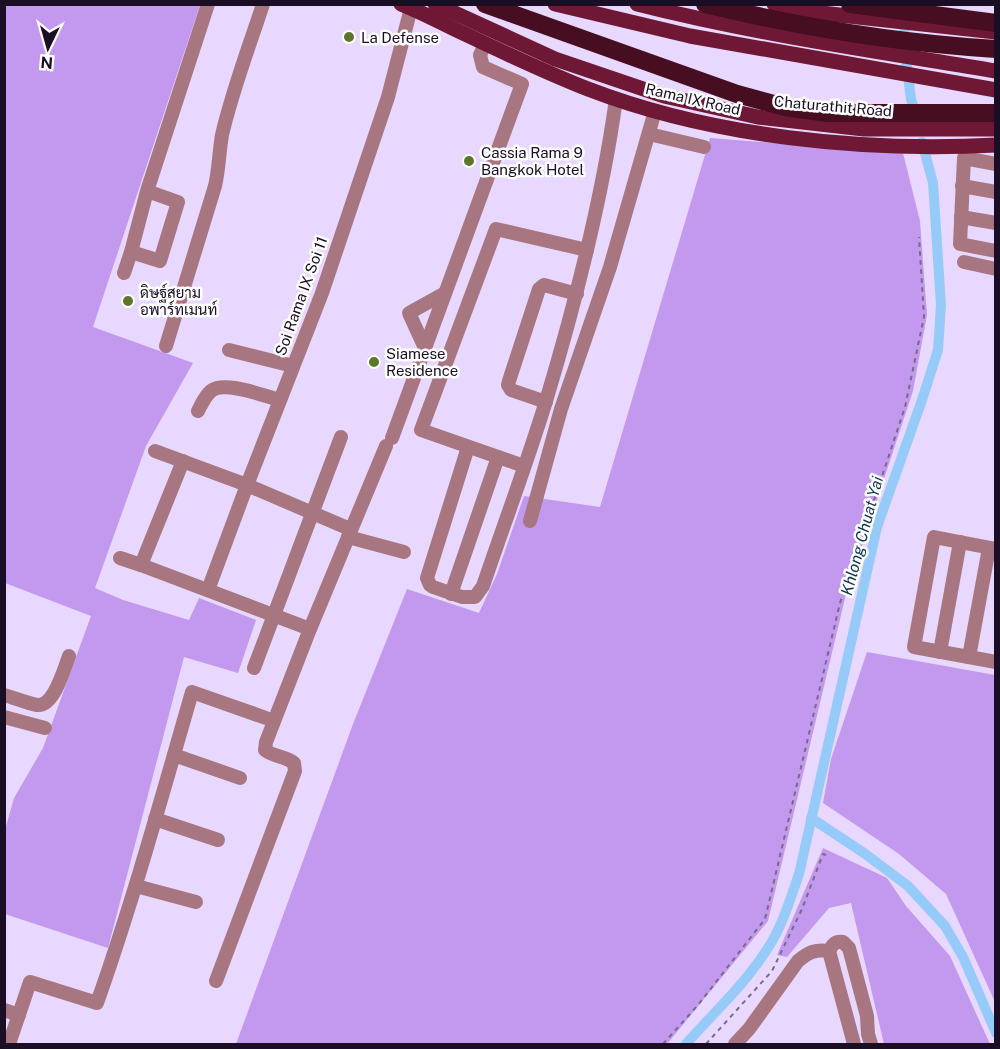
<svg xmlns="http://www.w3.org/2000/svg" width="1000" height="1049" viewBox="0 0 1000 1049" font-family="'Public Sans',Sarabun,sans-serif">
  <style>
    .green { fill: #c299ee }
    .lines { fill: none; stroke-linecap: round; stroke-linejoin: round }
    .canal { stroke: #96cbf9; stroke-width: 10 }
    .path { stroke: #786a88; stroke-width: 2; stroke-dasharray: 4.5 4.5; stroke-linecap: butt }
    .minor { stroke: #a87680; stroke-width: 14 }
    .major { stroke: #6e1835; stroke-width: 15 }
    .highway { stroke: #460e20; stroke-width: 18 }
    .poi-dot { fill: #5d772a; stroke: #fff; stroke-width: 2 }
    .labels { text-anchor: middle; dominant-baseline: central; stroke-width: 5; stroke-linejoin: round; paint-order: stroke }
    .poi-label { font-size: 15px; fill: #190e24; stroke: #fff; text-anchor: start }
    .street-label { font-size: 15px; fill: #190e24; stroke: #fff }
    .water-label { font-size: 16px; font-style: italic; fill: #0c3452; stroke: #fff }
  </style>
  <rect width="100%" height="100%" fill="#e8d7fe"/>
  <g class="green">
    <polygon points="5,5 200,5 93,327 193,363 146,446 95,588 123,600 189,620 199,598 256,620 238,673 184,657 108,948 5,914 5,830 14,798 43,748 91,616 5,583"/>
    <polygon points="710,138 903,153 920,221 927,315 913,391 846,594 768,921 667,1044 236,1044 353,724 407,589 479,613 497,574 524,496 600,507"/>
    <polygon points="867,652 995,675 995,1002 946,894 899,854 823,803 831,759"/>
    <polygon points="823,848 887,878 906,906 950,956 990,1044 884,1044 851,903 829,908 787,957 777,955"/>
  </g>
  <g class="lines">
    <g class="canal">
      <polyline points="908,16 903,36 911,99 916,115"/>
      <polyline points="811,818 864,853 908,886 945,926 963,957 996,1033"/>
      <path d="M686 1044C717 1009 754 976 776 934 786 915 792 894 799 874L877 527 922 400 938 350 941 305 933 183 922 142"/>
    </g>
    <g class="path">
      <polyline points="663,1044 698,1005 765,919 840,603 905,407 924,317 919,237"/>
      <polyline points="706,1044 772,971 802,909 823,854 826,855"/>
    </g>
    <g class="minor">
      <polyline points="649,134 704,147"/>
      <polyline points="996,164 964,158 960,244 996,251"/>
      <polyline points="962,186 996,192"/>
      <polyline points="147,191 178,202 160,261 131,252 147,191 208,4"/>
      <polyline points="961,217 996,223"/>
      <polyline points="964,262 996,269"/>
      <polyline points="124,273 131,252"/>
      <path d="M166 346 215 186C219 169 219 152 222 135 232 91 249 47 263 4"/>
      <polyline points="425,348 409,313 445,293"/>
      <polyline points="229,350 293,366"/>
      <polyline points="546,402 511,390 508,385 509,381 539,289 544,285 577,294"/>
      <path d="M198 411C201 405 205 396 211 391 224 380 264 396 280 400"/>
      <polyline points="392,438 522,84 483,67 480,55 485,44"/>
      <path d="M468 447 427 578 430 585 433 587 462 597H475L483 586C504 524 527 463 546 401 576 301 602 201 616 99"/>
      <polyline points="155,451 247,485 350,529"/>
      <polyline points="524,466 421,430 496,229 587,250"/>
      <polyline points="530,521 561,409 610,267 655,111"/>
      <polyline points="348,537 404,552"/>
      <polyline points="996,549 934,537 914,647 996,662"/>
      <polyline points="120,558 141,565 183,461"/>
      <polyline points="141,565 310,629"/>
      <polyline points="208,590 247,485 322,293 388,97 411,8"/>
      <polyline points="451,594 498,457"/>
      <polyline points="940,652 960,542"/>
      <polyline points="969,657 989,548"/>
      <polyline points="254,668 341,437"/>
      <path d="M4 695C15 698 26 703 37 705 54 707 64 669 69 656"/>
      <polyline points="4,717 45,728"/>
      <polyline points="174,755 240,778"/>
      <polyline points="155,819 218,840"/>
      <polyline points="136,886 196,902"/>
      <path d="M829 951C833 944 835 941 843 942L849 948 867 1016 868 1034 871 1044"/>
      <path d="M216 981 295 771 294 763C285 756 274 757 265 750L266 742 310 629 386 446"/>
      <polyline points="4,1010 19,1015"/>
      <path d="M9 1044 30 982 97 1003C133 901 162 796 192 692L266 718"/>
      <path d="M735 1044 749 1029 798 961C809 952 815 949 829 951L854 1044"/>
    </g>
    <g class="major">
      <path d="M401 4C424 13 445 25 467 35 507 54 547 73 588 89 713 137 862 152 996 145"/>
      <polyline points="435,4 555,59 664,96 758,117 864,129 996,129"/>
      <polyline points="555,4 690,36 996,90"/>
      <path d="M637 4C755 34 876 51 996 71"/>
      <polyline points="774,4 812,12 996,32"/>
    </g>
    <g class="highway">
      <polyline points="485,4 737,94 785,107 827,113 996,113"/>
      <path d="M705 4C800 27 897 43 996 49"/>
      <polyline points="850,4 996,23"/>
    </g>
  </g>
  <g class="poi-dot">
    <circle cx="349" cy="37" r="6"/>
    <circle cx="469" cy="161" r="6"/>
    <circle cx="128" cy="301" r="6"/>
    <circle cx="374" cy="362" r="6"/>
  </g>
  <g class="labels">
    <g class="poi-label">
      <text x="361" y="37">La Defense</text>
      <text x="481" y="152">Cassia Rama 9<tspan x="481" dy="17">Bangkok Hotel</tspan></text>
      <text x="140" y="292">ดิษฐ์สยาม<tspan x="140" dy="17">อพาร์ทเมนท์</tspan></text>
      <text x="386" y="353">Siamese<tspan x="386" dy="17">Residence</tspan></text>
    </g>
    <g class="street-label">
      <text transform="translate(693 99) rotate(13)">Rama IX Road</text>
      <text transform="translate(833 106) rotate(5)">Chaturathit Road</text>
      <text transform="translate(301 296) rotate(-70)">Soi Rama IX Soi 11</text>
    </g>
    <g class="water-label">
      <text transform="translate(862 536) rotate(-75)">Khlong Chuat Yai</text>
    </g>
  </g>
  <rect width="1000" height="1049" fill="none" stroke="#190e24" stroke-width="12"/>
  <g transform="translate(48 48) rotate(185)" stroke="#ffffff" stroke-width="4.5" paint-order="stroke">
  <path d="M0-4.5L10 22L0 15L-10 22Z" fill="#190e24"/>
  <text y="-9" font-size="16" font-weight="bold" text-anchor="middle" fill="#190e24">N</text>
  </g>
</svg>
